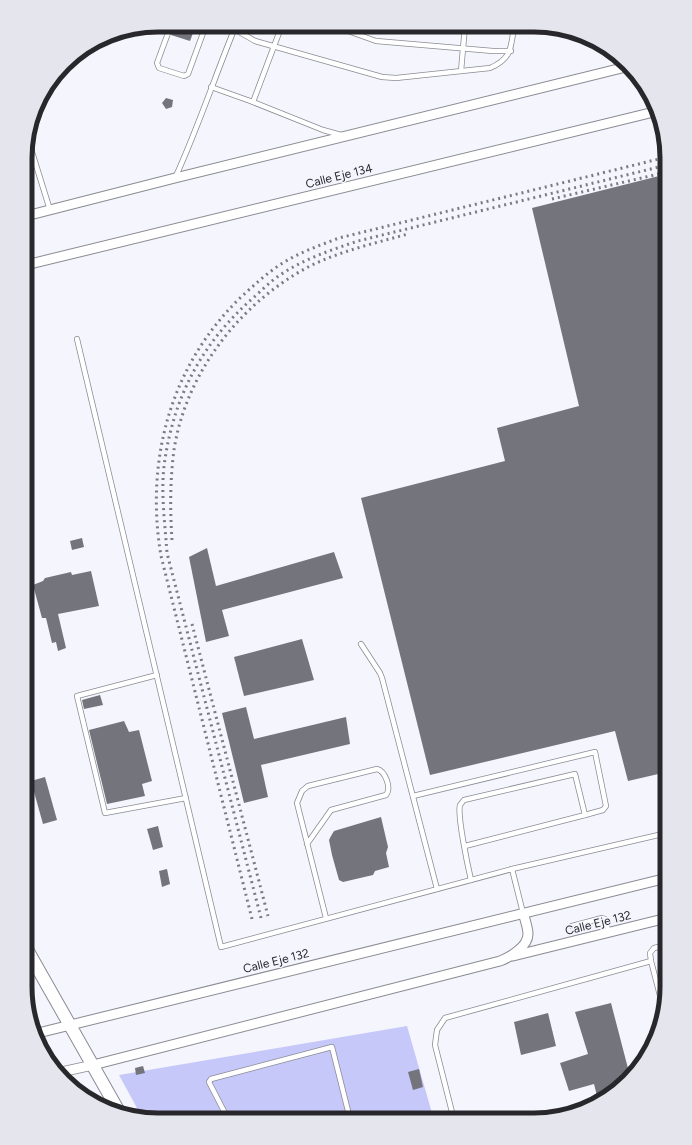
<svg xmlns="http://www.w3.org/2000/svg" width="692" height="1145" viewBox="0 0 692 1145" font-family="Figtree,sans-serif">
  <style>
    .green { fill: #c6c8f9 }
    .building { fill: #74757c }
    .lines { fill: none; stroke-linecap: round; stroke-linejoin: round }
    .service-casing { stroke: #8b8b93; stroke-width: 6 }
    .minor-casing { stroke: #8b8b93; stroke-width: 11 }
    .tertiary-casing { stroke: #8b8b93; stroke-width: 14 }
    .service { stroke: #fff; stroke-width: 4.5 }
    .minor { stroke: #fff; stroke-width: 9 }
    .tertiary { stroke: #fff; stroke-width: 12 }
    .rail { stroke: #7b7b81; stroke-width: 3; stroke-dasharray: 2 4; stroke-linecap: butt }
    .labels { text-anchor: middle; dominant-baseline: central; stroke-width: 3; stroke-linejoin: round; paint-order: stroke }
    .street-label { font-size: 12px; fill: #28282c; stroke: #f5f5fe }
    .rim { fill: none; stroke: #28282c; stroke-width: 5 }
  </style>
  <rect width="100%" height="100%" fill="#f5f5fe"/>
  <polygon class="green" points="407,1026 434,1120 143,1119 119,1075"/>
  <g class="building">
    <polygon points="175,25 196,25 190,41 171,35"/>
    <polygon points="477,26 487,26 486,34 476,33"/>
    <polygon points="166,98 173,100 172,107 166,109 162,103"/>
    <polygon points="667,174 667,772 628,781 615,731 430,775 361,498 505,461 497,428 579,406 532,208"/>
    <polygon points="82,538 84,547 72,550 70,541"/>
    <polygon points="207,548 216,586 334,552 343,578 222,610 229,636 206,642 189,557"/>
    <polygon points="91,571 99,606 58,614 66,648 58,651 56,642 52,643 46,618 42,618 33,585 43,581 45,578 71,572 72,575"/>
    <polygon points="302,639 314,680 244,696 234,657"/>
    <polygon points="100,695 103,705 84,709 82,700"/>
    <polygon points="246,707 254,739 346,717 350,744 261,765 268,797 244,803 222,713"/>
    <polygon points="124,721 129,732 139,730 152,781 142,784 145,796 107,804 89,730"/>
    <polygon points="45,777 57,820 43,824 31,781"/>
    <polygon points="381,817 388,847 386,853 389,867 375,871 373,875 343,882 339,880 332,855 329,840 331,836 334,831"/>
    <polygon points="158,826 163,847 153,850 147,829"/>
    <polygon points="167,869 170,884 162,887 159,871"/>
    <polygon points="611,1003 630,1076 598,1100 594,1084 569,1091 560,1063 588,1054 575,1012"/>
    <polygon points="548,1013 556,1046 521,1055 514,1022"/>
    <polygon points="143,1066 145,1073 136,1075 135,1068"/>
    <polygon points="419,1069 423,1087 413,1090 408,1072"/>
  </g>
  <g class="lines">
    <g class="service-casing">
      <g id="service">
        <polyline points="171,25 157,63 159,68 184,76 188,74 206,25"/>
        <path d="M224 25 234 29 255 41 382 77 396 78 490 68C512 59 511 47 514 26"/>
        <polyline points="282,25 253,102 323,130 341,135"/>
        <polyline points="334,26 376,41 493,51 511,51"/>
        <polyline points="461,71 465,26"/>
        <polyline points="211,87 253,102"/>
        <polyline points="27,136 50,210"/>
        <path d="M175 178C198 128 215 76 236 25"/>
        <polyline points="77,339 221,947 512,869 523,913"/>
        <polyline points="361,644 380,673 382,678 437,889"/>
        <polyline points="157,675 77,696 105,813 186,798"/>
        <polyline points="413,796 595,752 606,806 603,810 585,815"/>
        <path d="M307 844 331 810 386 795C392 788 385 771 377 769L308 786 302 791 297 803 326 918"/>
        <path d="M465 846 585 815 575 774 464 800C463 801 461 804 460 805 457 815 468 867 471 880"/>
        <polyline points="512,869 667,833"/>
        <polyline points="572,926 602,918 605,919 609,933"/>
        <polyline points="651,961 650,953 654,948 667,945"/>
        <polyline points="228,1119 209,1082 211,1079 332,1047 350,1119"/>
        <polyline points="454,1120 435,1045 437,1030 445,1018 651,961 664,1011"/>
      </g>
    </g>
    <g class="minor-casing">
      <g id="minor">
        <polyline points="26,216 175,178 626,67"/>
        <polyline points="26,265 658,111"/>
        <polyline points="513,956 667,918"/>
        <polyline points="34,1034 667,878"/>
        <path d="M61 1072 93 1065 500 961C510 957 528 947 528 934 528 928 525 919 523 913"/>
      </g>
    </g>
    <g class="tertiary-casing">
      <polyline id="tertiary" points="25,946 118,1110"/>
    </g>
    <use href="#service" class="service"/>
    <use href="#minor" class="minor"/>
    <use href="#tertiary" class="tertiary"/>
    <g class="rail">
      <polyline points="552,199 667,172"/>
      <path d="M172 540C170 510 170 480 174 450 186 372 241 302 310 266 341 251 375 243 408 234"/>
      <polyline points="192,624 268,916"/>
      <path d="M261 918 167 553C165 522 160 490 165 459 175 394 203 342 253 298 262 290 271 281 280 275 304 259 331 250 358 241L667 165"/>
      <path d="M252 919 161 556C145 461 170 367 239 299 254 285 269 271 286 261 303 251 321 245 339 238L667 157"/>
    </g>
  </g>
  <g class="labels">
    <g class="street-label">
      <text transform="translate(339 176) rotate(-14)">Calle Eje 134</text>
      <text transform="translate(598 923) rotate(-14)">Calle Eje 132</text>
      <text transform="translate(276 961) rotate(-14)">Calle Eje 132</text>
    </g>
  </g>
  <path d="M0 0H692V1145H0ZM158 32H534A126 126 0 0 1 660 158V987A126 126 0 0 1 534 1113H158A126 126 0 0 1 32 987V158A126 126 0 0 1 158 32Z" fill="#e5e5ed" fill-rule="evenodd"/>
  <path class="rim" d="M158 32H534A126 126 0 0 1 660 158V987A126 126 0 0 1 534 1113H158A126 126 0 0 1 32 987V158A126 126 0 0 1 158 32Z"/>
</svg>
